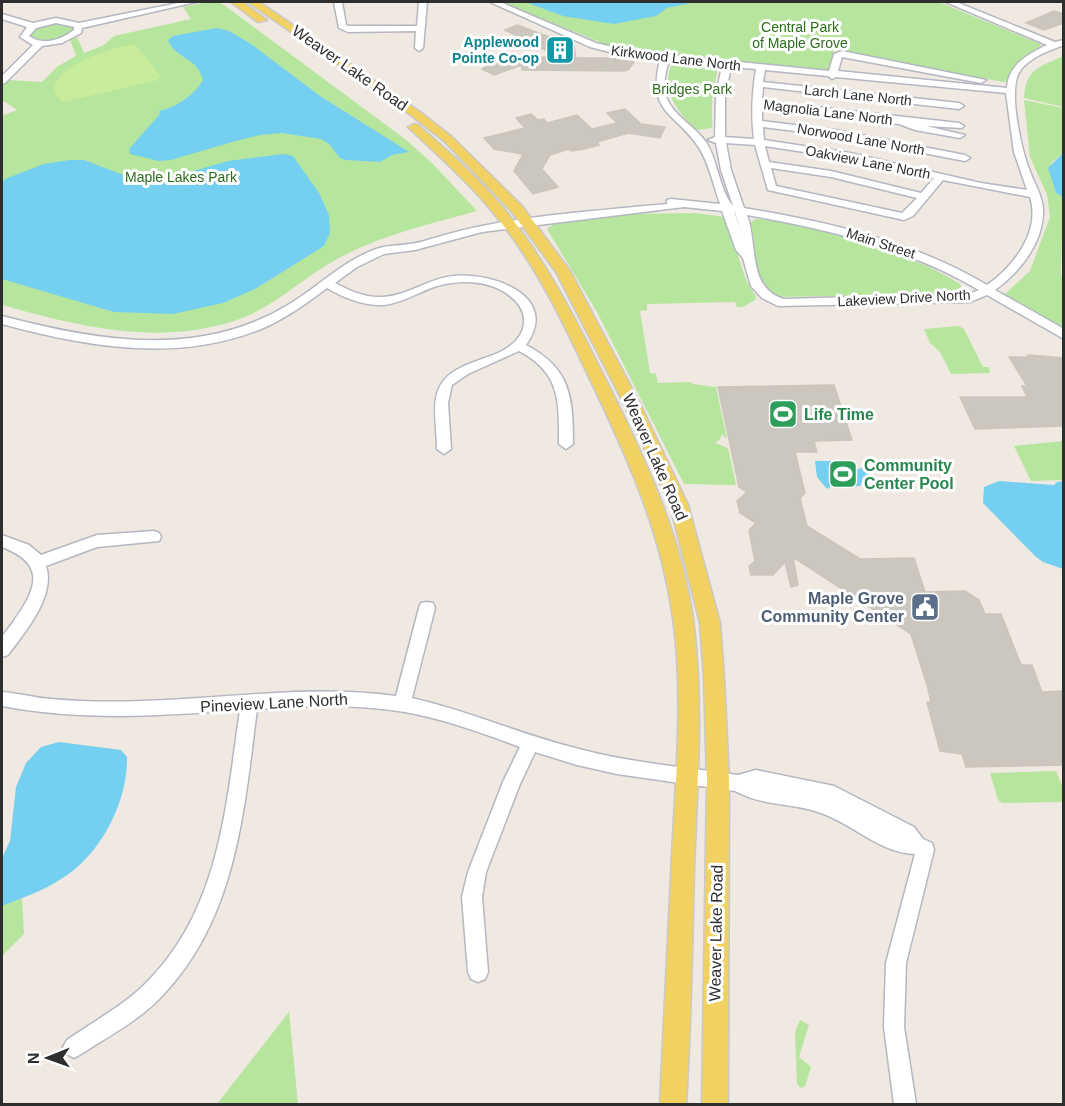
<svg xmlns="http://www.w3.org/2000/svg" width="1065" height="1106" viewBox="0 0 1065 1106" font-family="Helvetica,sans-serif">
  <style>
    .green { fill: #b6e59e }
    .pitch { fill: #c9ec9a }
    .water { fill: #75cff0 }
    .building { fill: #cbc7bf; stroke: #cbc5ba; stroke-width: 1.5 }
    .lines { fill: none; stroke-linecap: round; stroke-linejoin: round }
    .minor-casing { stroke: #b4b7c1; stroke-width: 3 }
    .major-casing { stroke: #c9c9c9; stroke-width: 3 }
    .minor { fill: #fff; fill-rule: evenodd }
    .major { fill: #f2d163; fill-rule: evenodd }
    .labels { text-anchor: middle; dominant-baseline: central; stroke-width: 6; stroke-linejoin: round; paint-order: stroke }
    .far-park-label { font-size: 14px; fill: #2c6e1b; stroke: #fff }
    .far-culture-label { font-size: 14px; font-weight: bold; fill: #0d838f; stroke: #fff; text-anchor: end }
    .far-street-label { font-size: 14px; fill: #2e2e2e; stroke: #fff }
    .street-label { font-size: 16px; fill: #2e2e2e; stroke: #fff }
    .leisure-label { font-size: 16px; font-weight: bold; fill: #27864d; stroke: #fff; text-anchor: start }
    .service-label { font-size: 16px; font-weight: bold; fill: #4e5e75; stroke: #fff; text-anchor: end }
  </style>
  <rect width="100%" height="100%" fill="#efe9e1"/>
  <g class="green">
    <path d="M208 2H218L224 5 405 139 432 163 477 211C430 224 382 235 339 258 303 277 274 308 234 321 155 346 78 326 2 305V116L17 110 2 100V86L8 80 42 82 58 66 76 56 70 40 77 37 84 53 104 45 114 36 191 19 183 7Z"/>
    <path d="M502 2H939L1040 44 1042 47C1026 56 1014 64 1007 81L1003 82 834 50 828 70 822 71 612 47Z"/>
    <path d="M59 22 74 27 73 33C57 41 47 43 29 38L28 32 36 27Z"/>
    <path d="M1063 56V107L1024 98C1026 68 1040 67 1063 56Z"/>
    <path d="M672 63 718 67 712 100V128L697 130C677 112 660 90 672 63Z"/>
    <polygon points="1024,100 1063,108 1063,153 1051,163 1056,193 1063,197 1061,275 1064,278 1063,328 1049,320 1042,319 1004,295 1030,271 1050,217 1047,195 1030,157"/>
    <path d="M694 213 725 217C736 239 741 280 756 296L755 300 743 307H737L735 302 647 304V310L640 311 650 373 656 374 658 383 691 382 692 384 716 387 727 439 722 434 720 439 715 443 728 448 736 485 684 484 597 312 547 229 555 223 626 214Z"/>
    <path d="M755 219C772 219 789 224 805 227 857 239 914 255 960 284L962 290 954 294 778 297C754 285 754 247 750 223Z"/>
    <polygon points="959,326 964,329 983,367 989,367 990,373 951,374 940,352 930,343 924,329"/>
    <polygon points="1063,441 1063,480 1031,481 1014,446"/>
    <polygon points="1056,771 1063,788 1063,802 1002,803 998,800 990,773"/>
    <polygon points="22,898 24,934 2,956 2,906"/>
    <polygon points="289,1012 298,1104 217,1104"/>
    <polygon points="800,1020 809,1025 799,1057 811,1067 805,1086 801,1088 797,1084 795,1032"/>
  </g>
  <path class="pitch" d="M135 44 161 77 158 80 63 102 56 96 54 89C59 63 112 48 135 44Z"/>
  <g class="water">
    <polygon points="525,2 695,2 667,8 656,16 614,24 563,16"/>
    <path d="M217 28 229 31 251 44 320 96 409 152 392 155 380 162 345 160 340 158 329 144 321 139 282 133 260 135 232 142 171 160 159 161 130 154 129 149 160 114 159 111C175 108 195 95 203 80 198 57 175 59 168 40L173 36Z"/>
    <polygon points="1063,153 1063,197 1056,193 1048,168"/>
    <polygon points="283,154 293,156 319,193 329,215 330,233 324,246 255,289 223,303 173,314 114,312 2,279 2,183 5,179 44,164 70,160 84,160 134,179 149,181 166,179 228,161"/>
    <polygon points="815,461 840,461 841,464 850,463 853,471 864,467 870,473 860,486 850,486 841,480 827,489 817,477"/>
    <polygon points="999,481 1054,485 1057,482 1063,481 1063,569 1043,562 1035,556 983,503 984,487"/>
    <path d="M59 742 121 750 127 757C128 802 100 856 61 879 43 891 22 898 2 906V858L10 841 16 787 26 763 41 747Z"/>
  </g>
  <g class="building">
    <polygon points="1054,11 1064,14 1064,23 1044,30 1026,23"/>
    <polygon points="517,25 574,46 576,58 611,58 634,62 628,70 624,71 522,70 522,65 494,75 482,69 503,57 559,57 505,30"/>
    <polygon points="625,109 641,124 665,127 660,138 628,133 597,142 599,145 584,149 571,151 569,149 550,155 542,169 558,187 533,194 514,171 523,154 494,149 484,138 525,128 516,118 531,114 538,120 544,119 547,123 577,115 592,129 617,123 607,113"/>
    <polygon points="1028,355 1064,358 1064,426 975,429 960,397 1027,397 1022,386 1027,386 1009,357 1029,357"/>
    <polygon points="834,385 852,440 814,441 817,452 795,452 805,493 800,498 807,526 860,559 914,558 925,592 965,591 979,600 985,614 1001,614 1021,665 1032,665 1042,692 1064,691 1064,765 966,767 962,754 940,751 927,702 931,702 927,685 911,634 793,557 798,585 791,587 785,562 773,575 751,575 749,566 755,561 749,530 756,523 740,513 737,501 747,492 739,487 718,387"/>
  </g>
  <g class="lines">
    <g class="minor-casing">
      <g id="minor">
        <path d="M183 2H196L82 28 81 33 62 43 42 46 5 83 2 84V76L33 45 20 37 27 27 2 19V14L33 23 56 18 79 23ZM56 23 74 27V30C61 40 43 46 29 36L36 28Z"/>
        <polygon points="334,2 342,2 346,25 349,26 417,26 419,2 427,2 423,48 419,51 415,48 416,31 348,32 339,28"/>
        <path d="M490 2H500L596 43 629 51 829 71 834 54 842 51 986 80 981 83 842 57 838 71 1007 88C1008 65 1028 54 1047 45L946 2H956L1055 42 1064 40V45C1048 51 1030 57 1020 71 1007 90 1022 153 1031 174 1036 187 1044 199 1043 214 1042 244 1019 273 995 290L1064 329V339L987 295 970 302 778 306 762 298 751 286 743 258 736 250 722 211 684 207 482 232 415 250 384 254 357 267 335 283C350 291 365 298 383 297 407 296 429 278 454 276 492 272 561 296 526 345 571 368 573 398 573 444L566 449 559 444C559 402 561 373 519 351L468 374 452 385 448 403 451 449 444 454 437 449C437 417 425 385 460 368 473 361 488 358 502 351 513 345 523 336 524 323 525 312 519 303 510 296 489 279 456 279 431 288 416 294 401 303 384 305 364 306 344 298 327 288 307 303 285 319 261 329 176 363 87 347 2 324V316C97 341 199 359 288 305 318 287 343 261 376 249 391 244 406 246 421 242 441 236 461 230 482 226 543 214 605 210 667 204V200L671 199 720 204C714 187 710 167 701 151 678 112 646 116 660 60L629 57 590 47ZM669 60 722 66 716 95 715 137 708 140 716 143 721 170 733 206C719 189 718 161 706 142 694 125 670 114 665 93 663 82 666 71 669 60ZM731 67 756 69C752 94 751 115 754 139L725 137V95ZM765 70 828 76 832 79 836 77 1006 93 1014 152 1027 190 981 183 850 153 764 140 763 127 835 136 965 161 970 158 965 155 835 130 762 121V107L899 124 915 130 960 138 965 135 926 126 962 128 964 126 959 123 762 101 763 87 959 109 964 106 959 103 763 82ZM726 143 755 145 768 190 904 220 913 216 943 180 1030 197C1041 231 1014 266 987 285 913 241 828 222 744 208L731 170ZM765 146 850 159 934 178 921 193 831 171 769 162ZM771 168 831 177 917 198 902 213 776 186ZM734 212 735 213 742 234ZM747 215C827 229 908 248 979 290L969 294 783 299C747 287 758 244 747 215Z"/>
        <path d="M154 531 159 533 161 537 159 541 97 547 46 566C56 596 25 632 8 655L2 657C2 651 0 643 2 638 4 632 12 625 15 619 39 586 44 563 2 547V535L29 545 41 555 97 535Z"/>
        <path d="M427 602 433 603 435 608 412 698C469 711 522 735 579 749 631 763 685 767 738 775L756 770 834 786 914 827 923 839 932 843 934 850 906 963 904 1027 916 1104H894L884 1027 886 963 915 854C880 853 853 824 821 813 791 802 765 807 735 791L617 774 577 765 535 752 520 784 486 872 482 897 488 972 485 979 478 982 471 979 468 972 462 897 468 872 503 782 520 747C482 733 444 719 405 712 356 704 306 705 257 709 244 810 237 917 163 995 140 1020 109 1036 81 1054L74 1058 67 1054 63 1047 67 1040C94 1021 125 1005 148 981 220 908 226 806 240 710 159 716 81 721 2 706V692C18 693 35 698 51 699 82 702 113 702 143 701 227 699 312 684 396 696L419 608 421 603Z"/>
      </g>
    </g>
    <g class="major-casing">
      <g id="major">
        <polygon points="231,2 242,2 267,20 258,22"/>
        <polygon points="248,2 259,2 420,112 452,137 522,206 570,271 639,402 688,505 720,623 724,678 729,780 728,1104 702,1104 707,780 704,678 700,623 670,505 623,402 556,272 512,212 444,141 412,116"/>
        <path d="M414 124 418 125C450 153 482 181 509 215 549 266 577 322 606 380 644 456 681 534 693 619 704 702 697 787 694 870 692 948 691 1027 686 1104H660C664 1014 669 924 673 835 677 763 683 689 673 618 661 530 626 454 588 375 562 320 537 267 499 220 473 186 441 158 410 129L408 127Z"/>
      </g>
    </g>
    <use href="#minor" class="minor"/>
    <use href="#major" class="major"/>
  </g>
  <defs>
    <g id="building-square" transform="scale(1.5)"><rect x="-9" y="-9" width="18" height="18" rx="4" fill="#0f9aa8" stroke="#fff"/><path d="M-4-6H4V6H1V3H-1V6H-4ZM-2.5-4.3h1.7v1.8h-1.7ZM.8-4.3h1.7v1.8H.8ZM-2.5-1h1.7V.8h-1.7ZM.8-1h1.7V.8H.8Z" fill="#fff"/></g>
    <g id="stadium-square" transform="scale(1.5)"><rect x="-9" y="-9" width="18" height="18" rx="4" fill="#2e9e5b" stroke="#fff"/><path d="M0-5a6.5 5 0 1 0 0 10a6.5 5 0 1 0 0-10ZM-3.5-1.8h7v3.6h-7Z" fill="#fff"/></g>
    <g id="civic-square" transform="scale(1.5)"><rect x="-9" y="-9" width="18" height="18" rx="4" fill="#5c6f8a" stroke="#fff"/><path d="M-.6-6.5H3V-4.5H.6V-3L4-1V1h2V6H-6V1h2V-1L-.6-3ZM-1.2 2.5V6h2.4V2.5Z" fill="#fff"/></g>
  </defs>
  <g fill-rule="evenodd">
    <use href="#building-square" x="560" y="50"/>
    <use href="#stadium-square" x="783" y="414"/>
    <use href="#stadium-square" x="843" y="474"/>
    <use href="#civic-square" x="925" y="607"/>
  </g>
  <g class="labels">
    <g class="far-park-label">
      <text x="800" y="27">Central Park<tspan x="800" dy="16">of Maple Grove</tspan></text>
      <text x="692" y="89">Bridges Park</text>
      <text x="181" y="177">Maple Lakes Park</text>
    </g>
    <g class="far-culture-label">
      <text x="539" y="42">Applewood<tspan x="539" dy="16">Pointe Co-op</tspan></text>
    </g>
    <g class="far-street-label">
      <text transform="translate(676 58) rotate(7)">Kirkwood Lane North</text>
      <text transform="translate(858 95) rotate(6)">Larch Lane North</text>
      <text transform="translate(828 112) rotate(7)">Magnolia Lane North</text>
      <text transform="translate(861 139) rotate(10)">Norwood Lane North</text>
      <text transform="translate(868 162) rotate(11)">Oakview Lane North</text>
      <text transform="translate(881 243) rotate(18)">Main Street</text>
      <text transform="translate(904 298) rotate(-3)">Lakeview Drive North</text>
    </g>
    <g class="street-label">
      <text transform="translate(350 68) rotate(35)">Weaver Lake Road</text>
      <text transform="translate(655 457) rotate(66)">Weaver Lake Road</text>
      <text transform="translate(274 703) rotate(-3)">Pineview Lane North</text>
      <text transform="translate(716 933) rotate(-89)">Weaver Lake Road</text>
    </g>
    <g class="leisure-label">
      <text x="804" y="414">Life Time</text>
      <text x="864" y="465">Community<tspan x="864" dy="18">Center Pool</tspan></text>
    </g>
    <g class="service-label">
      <text x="904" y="598">Maple Grove<tspan x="904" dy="18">Community Center</tspan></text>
    </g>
  </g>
  <rect width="1065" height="1106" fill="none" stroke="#2e2e2e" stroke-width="6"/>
  <g transform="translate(48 1058) rotate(269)" stroke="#ffffff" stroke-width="4.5" paint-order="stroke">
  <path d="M0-4.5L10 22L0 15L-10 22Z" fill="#2e2e2e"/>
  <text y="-9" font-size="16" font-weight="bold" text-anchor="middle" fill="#2e2e2e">N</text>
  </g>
</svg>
